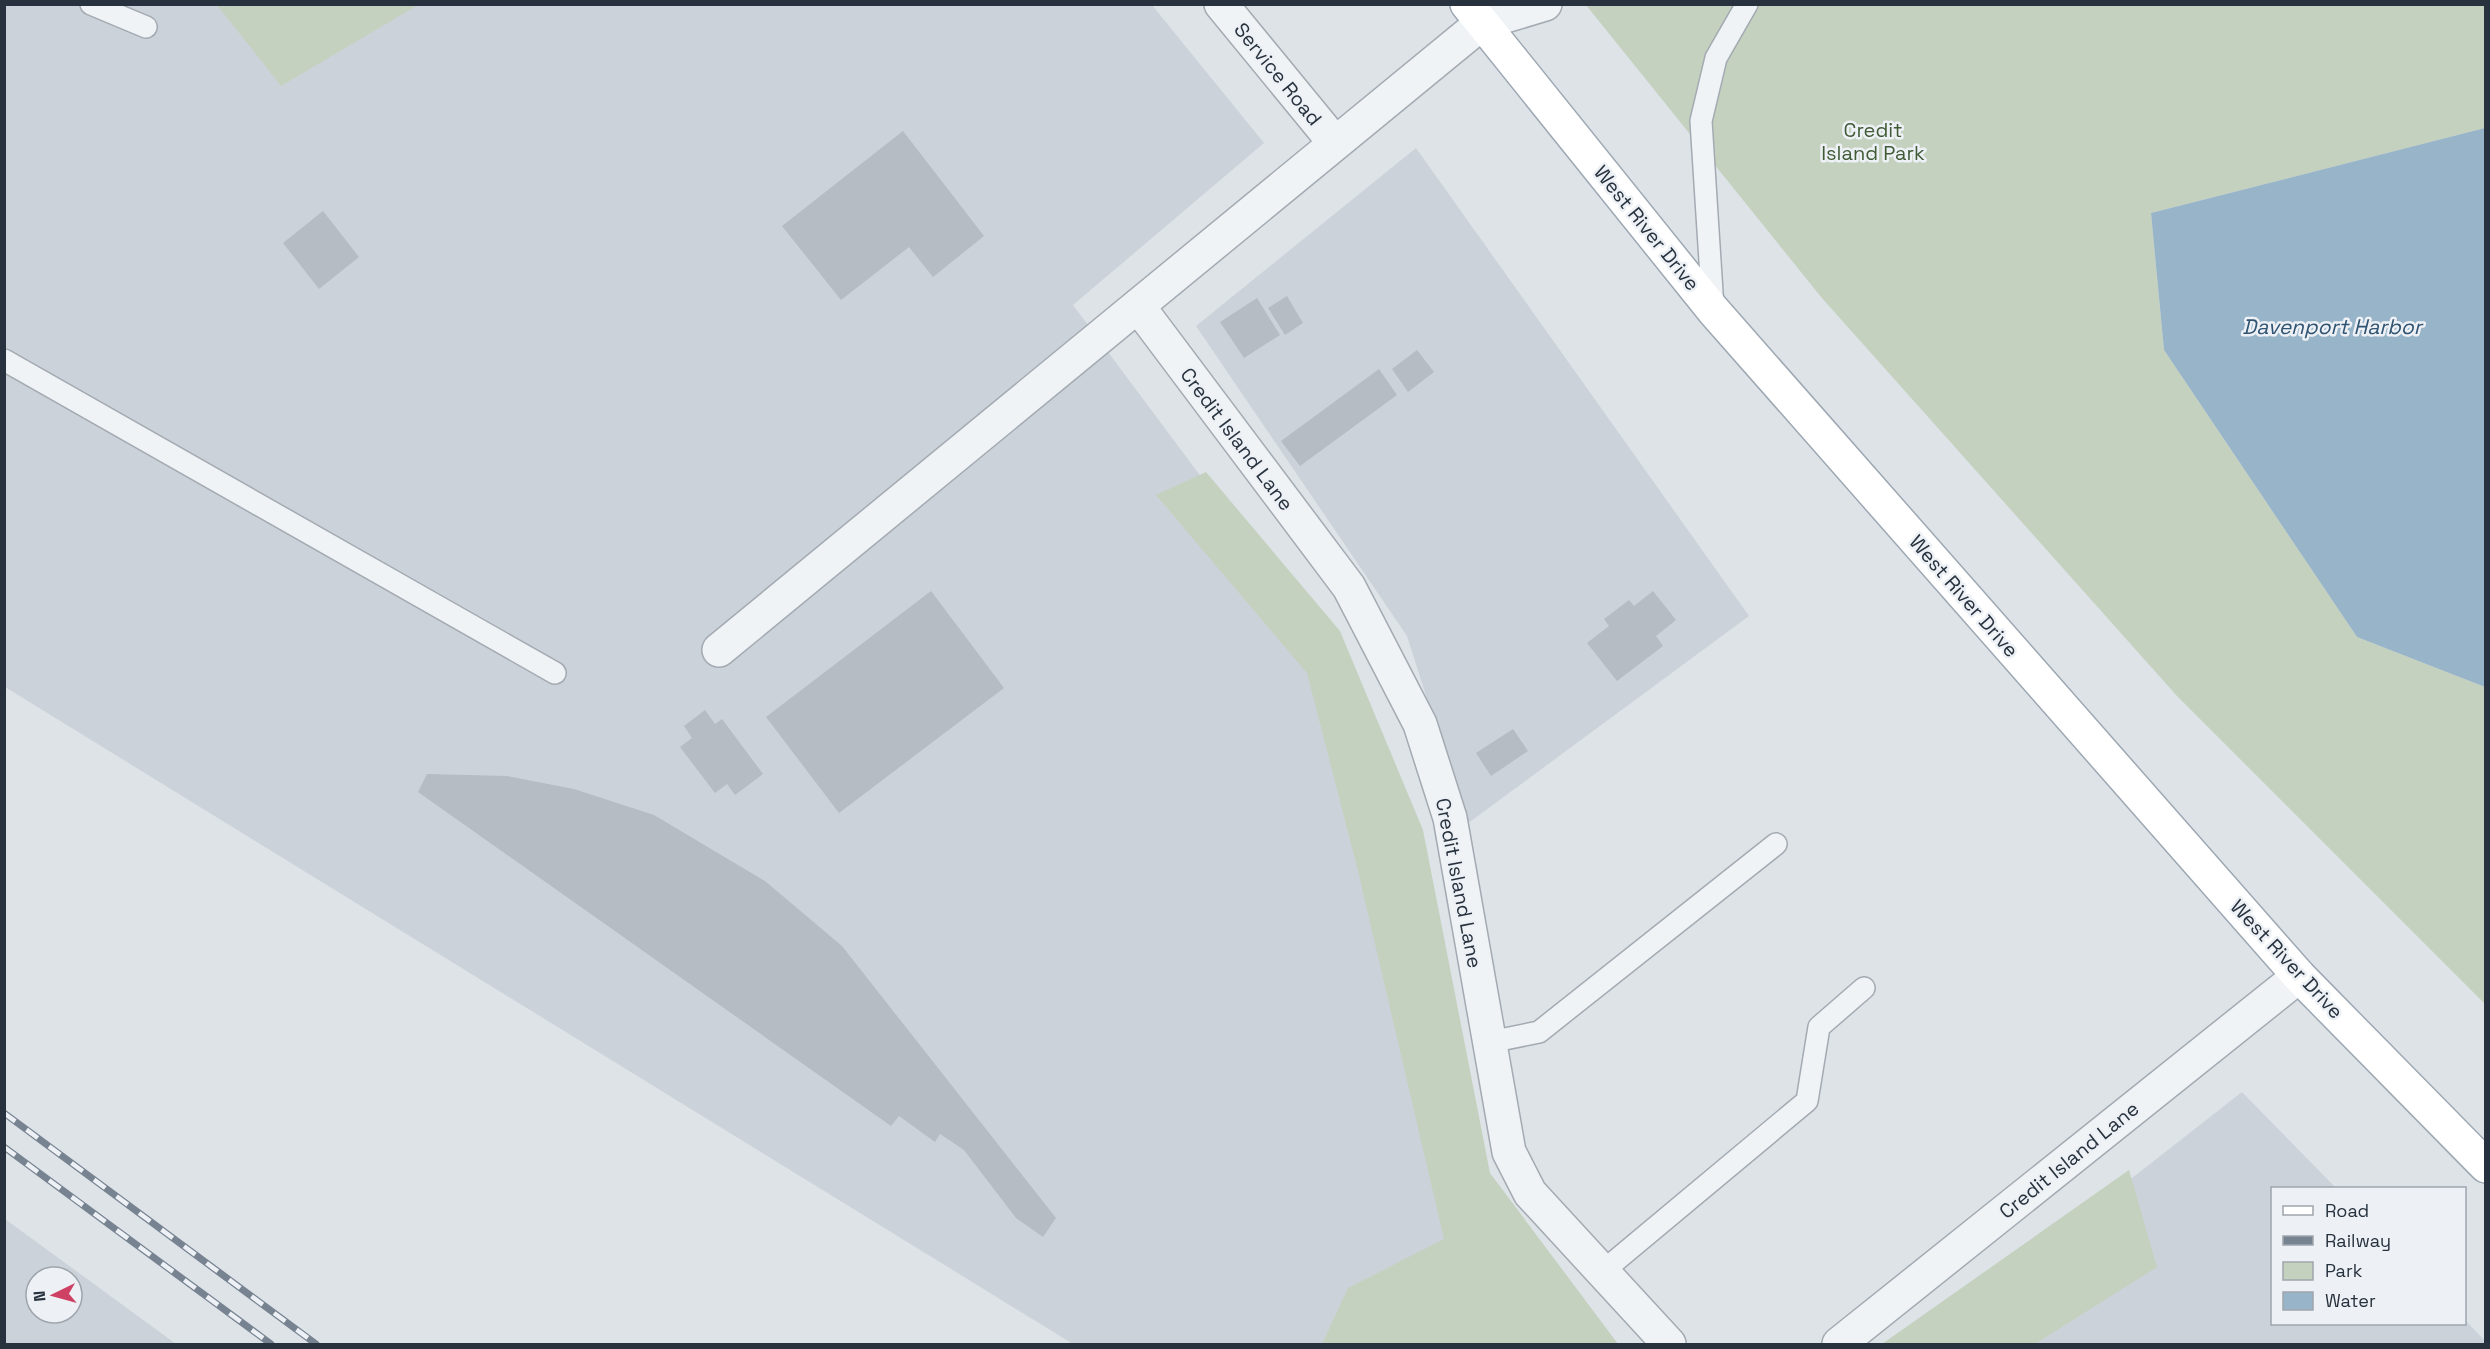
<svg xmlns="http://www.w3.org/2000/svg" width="2490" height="1349" viewBox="0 0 2490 1349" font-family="'Space Grotesk',sans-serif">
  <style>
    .built { fill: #ccd2d9; fill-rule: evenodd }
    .green { fill: #c5d1bf }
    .water { fill: #98b4c8 }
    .building { fill: #b5bcc4 }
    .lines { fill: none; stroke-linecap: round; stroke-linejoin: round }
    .lane-casing { stroke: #a3aab2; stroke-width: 24 }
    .street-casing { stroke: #a3aab2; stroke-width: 36 }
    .primary-casing { stroke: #9da8b3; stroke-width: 36 }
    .lane { stroke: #f0f3f6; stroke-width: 21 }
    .street { stroke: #f0f3f6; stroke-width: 33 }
    .primary { stroke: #fff; stroke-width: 33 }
    .rail-casing { stroke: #778391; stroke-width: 7 }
    .rail { stroke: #edf1f5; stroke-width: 4.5; stroke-dasharray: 14; stroke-linecap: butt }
    .labels { text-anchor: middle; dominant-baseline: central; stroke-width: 5; stroke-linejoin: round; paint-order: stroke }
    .street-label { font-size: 20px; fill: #27323e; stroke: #edf1f5 }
    .park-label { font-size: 20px; fill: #3f5a34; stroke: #edf1f5 }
    .water-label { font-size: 21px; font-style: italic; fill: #315472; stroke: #edf1f5 }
  </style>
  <rect width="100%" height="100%" fill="#dee3e8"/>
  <g class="built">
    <polygon points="4,5 1152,5 1264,143 1073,305 1319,635 1466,1157 1592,1344 1073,1344 5,687"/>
    <polygon points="1416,148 1749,616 1467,824 1407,636 1196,326"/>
    <polygon points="2242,1092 2336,1188 2272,1188 2272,1324 2464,1324 2465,1320 2486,1342 2485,1344 1920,1344"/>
    <path d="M4 1219H5L176 1344H5ZM36 1277H72V1313H36Z"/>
  </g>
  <g class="green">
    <polygon points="217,5 418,5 281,86"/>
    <polygon points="1586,5 2485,5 2485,128 2151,213 2164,350 2357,637 2485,687 2485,1004 2177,696 1821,297"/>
    <polygon points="1206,472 1340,631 1423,830 1490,1173 1618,1344 1322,1344 1348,1288 1444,1239 1358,871 1307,673 1156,495"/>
    <polygon points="2129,1170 2157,1267 2035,1344 1882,1344"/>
  </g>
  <polygon class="water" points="2485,128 2486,128 2485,687 2357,637 2164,350 2151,213"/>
  <g class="building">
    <polygon points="903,131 984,236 933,277 909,247 841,300 782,226"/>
    <polygon points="323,211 359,257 319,289 283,243"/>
    <polygon points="1287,296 1303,323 1285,335 1268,308"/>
    <polygon points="1257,298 1280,335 1244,358 1220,322"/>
    <polygon points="1417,350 1434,372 1408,392 1392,369"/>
    <polygon points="1379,369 1397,395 1300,466 1281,441"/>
    <polygon points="931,591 1004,688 839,813 766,717"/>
    <polygon points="1653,591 1676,620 1656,636 1663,646 1617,681 1587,643 1609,626 1604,619 1629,600 1634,606"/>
    <polygon points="705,710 715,724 722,719 763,774 735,795 727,784 715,793 680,747 692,738 684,726"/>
    <polygon points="1513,729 1528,751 1491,776 1476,753"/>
    <polygon points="427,774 507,776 574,789 654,815 765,881 842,946 1056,1218 1043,1237 1016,1218 964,1150 940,1134 935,1142 899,1116 891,1126 418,792"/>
  </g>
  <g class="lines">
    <g class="lane-casing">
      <g id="lane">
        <polyline points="91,4 146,27"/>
        <polyline points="1713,308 1701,121 1716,58 1747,4"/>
        <polyline points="4,360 555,673"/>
        <polyline points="1490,1042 1539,1032 1776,844"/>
        <polyline points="1602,1272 1807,1101 1819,1027 1864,988"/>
      </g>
    </g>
    <g class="street-casing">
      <g id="street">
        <polyline points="1221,4 1335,143"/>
        <polyline points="1138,306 1349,587 1420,724 1450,818 1509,1152 1530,1193 1669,1344"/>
        <polyline points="719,650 1482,23 1545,4"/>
        <polyline points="1839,1344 2299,976"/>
      </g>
    </g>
    <g class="primary-casing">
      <polyline id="primary" points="1467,4 1713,310 2299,976 2486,1166"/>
    </g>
    <use href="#lane" class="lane"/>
    <use href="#street" class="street"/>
    <use href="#primary" class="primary"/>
    <g class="rail-casing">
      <g id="rail">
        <polyline points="4,1113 316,1344"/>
        <polyline points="4,1147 271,1344"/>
      </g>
    </g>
    <use href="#rail" class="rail"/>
  </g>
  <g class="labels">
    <g class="street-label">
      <text transform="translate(1278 74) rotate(51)">Service Road</text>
      <text transform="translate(1647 228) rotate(51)">West River Drive</text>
      <text transform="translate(1237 439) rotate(53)">Credit Island Lane</text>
      <text transform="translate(1964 596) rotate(49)">West River Drive</text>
      <text transform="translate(1459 883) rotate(79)">Credit Island Lane</text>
      <text transform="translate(2287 959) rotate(47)">West River Drive</text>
      <text transform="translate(2069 1160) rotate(-39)">Credit Island Lane</text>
    </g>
    <g class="park-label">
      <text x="1873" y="130">Credit<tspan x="1873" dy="23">Island Park</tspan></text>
    </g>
    <g class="water-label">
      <text x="2332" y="326">Davenport Harbor</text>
    </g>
  </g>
  <rect width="2490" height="1349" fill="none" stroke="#27323e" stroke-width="12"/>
  <rect x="2271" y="1187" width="195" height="138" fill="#edf1f5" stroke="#9ea5ac" stroke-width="1.5"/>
  <rect x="2283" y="1206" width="30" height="9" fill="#ffffff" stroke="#9ea5ac" stroke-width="1.5"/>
  <text x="2325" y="1217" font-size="18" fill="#27323e">Road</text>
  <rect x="2283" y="1236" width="30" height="9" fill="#778391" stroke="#9ea5ac" stroke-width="1.5"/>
  <text x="2325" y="1247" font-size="18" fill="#27323e">Railway</text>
  <rect x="2283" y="1262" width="30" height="18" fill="#c5d1bf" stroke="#9ea5ac" stroke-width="1.5"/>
  <text x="2325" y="1277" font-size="18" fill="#27323e">Park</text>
  <rect x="2283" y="1292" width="30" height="18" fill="#98b4c8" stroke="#9ea5ac" stroke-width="1.5"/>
  <text x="2325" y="1307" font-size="18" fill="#27323e">Water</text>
  <g transform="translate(54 1295) rotate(265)"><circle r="28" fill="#edf1f5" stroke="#9ea5ac" stroke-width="1.5"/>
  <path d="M0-4.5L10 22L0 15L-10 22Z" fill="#ce4164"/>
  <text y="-9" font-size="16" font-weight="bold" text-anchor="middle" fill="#27323e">N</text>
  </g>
</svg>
